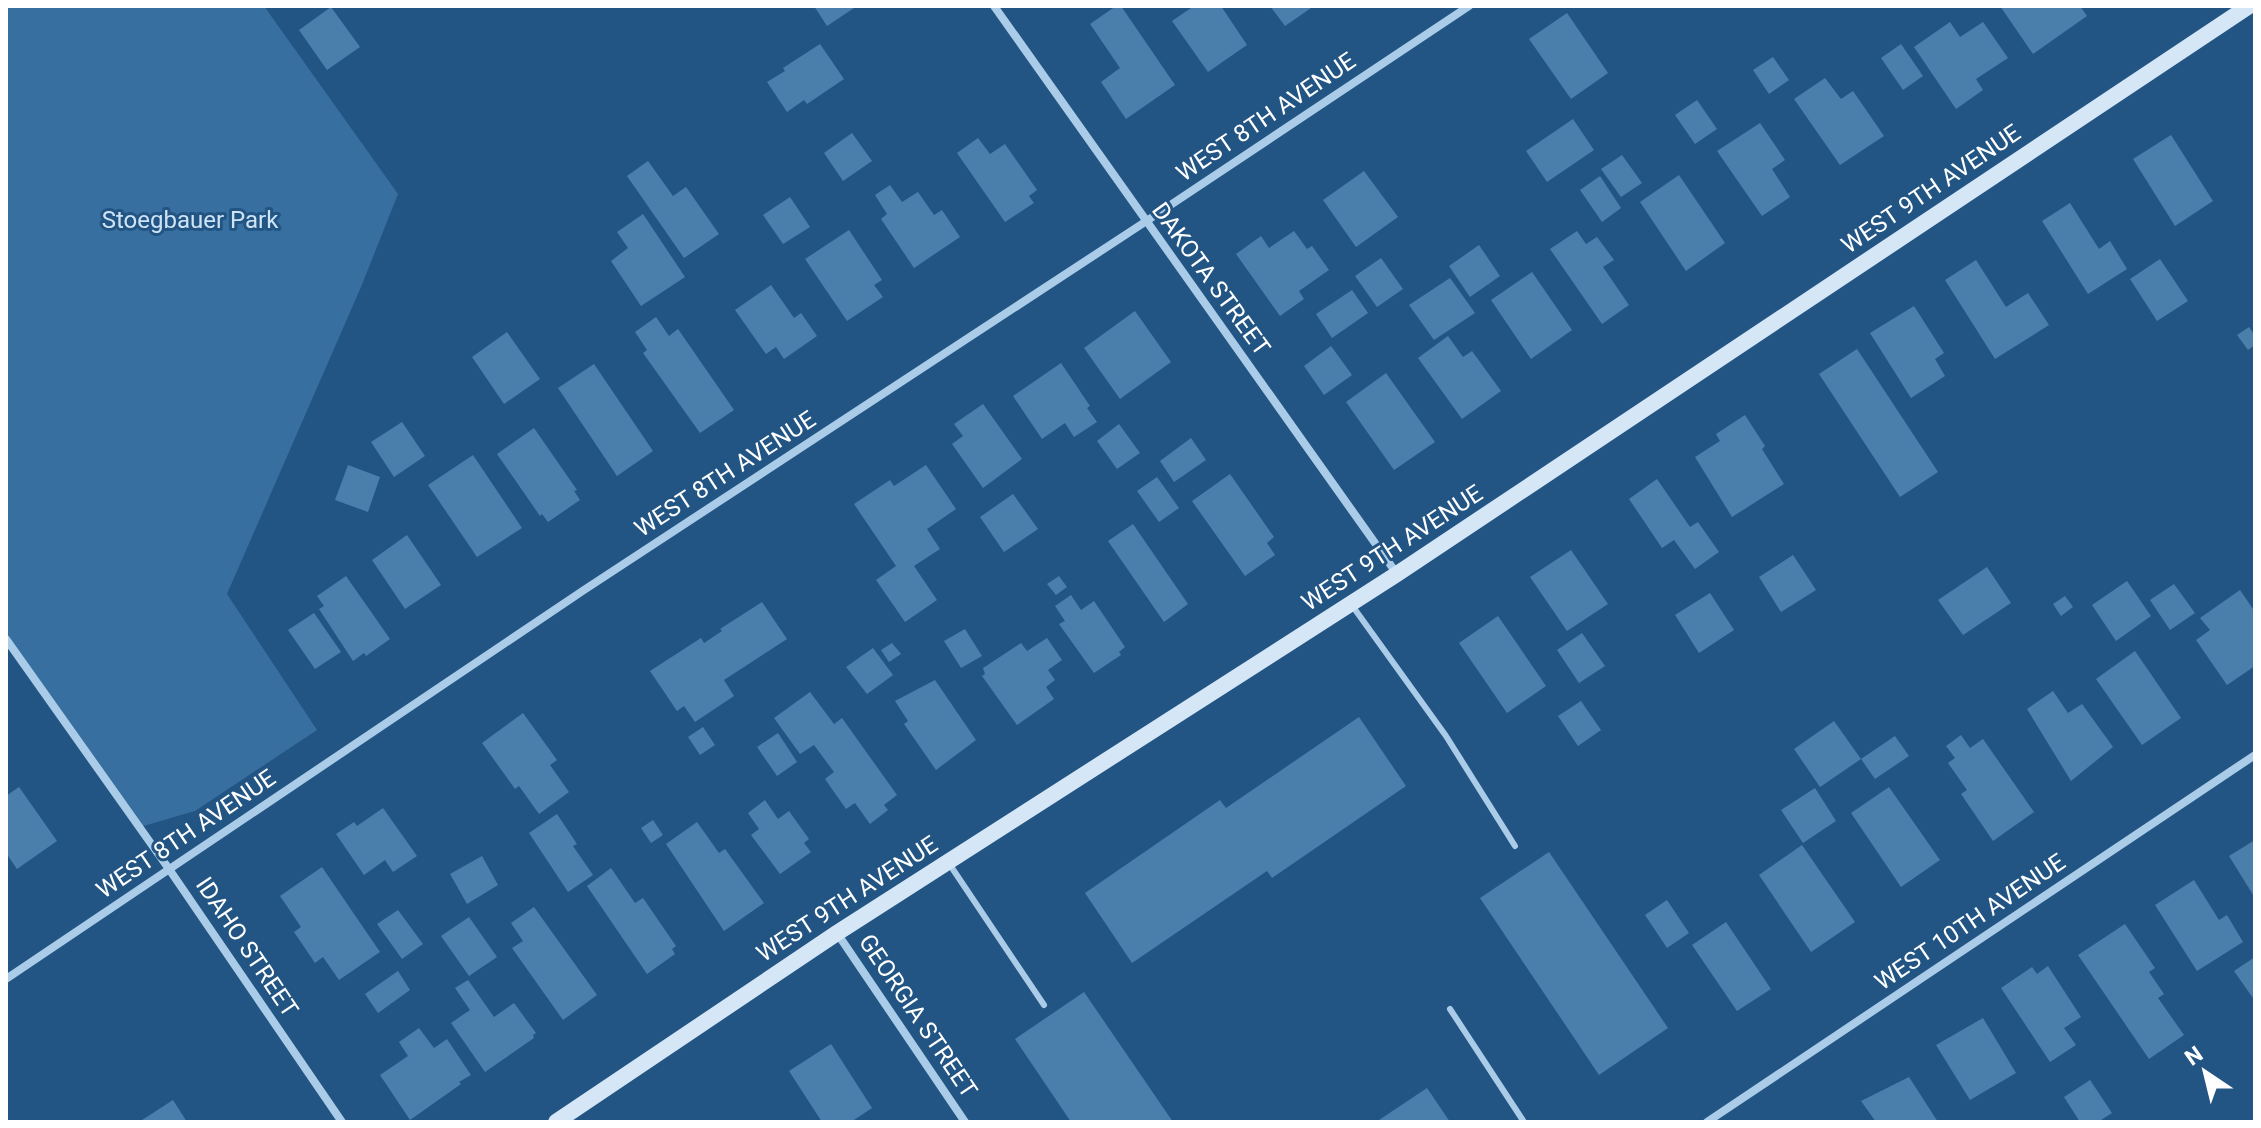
<svg xmlns="http://www.w3.org/2000/svg" width="2261" height="1128" viewBox="0 0 2261 1128" font-family="Roboto,sans-serif">
  <style>
    .green { fill: #366fa0 }
    .building { fill: #4b7fab }
    .lines { fill: none; stroke-linecap: round; stroke-linejoin: round }
    .lane { stroke: #aacce8; stroke-width: 6 }
    .street { stroke: #aacce8; stroke-width: 8 }
    .secondary { stroke: #d5e7f7; stroke-width: 16 }
    .labels { text-anchor: middle; dominant-baseline: central; stroke-width: 6; stroke-linejoin: round; paint-order: stroke }
    .street-label { font-size: 24px; fill: #fff; stroke: #225583 }
    .park-label { font-size: 24px; fill: #cee4f6; stroke: #225583 }
  </style>
  <rect width="100%" height="100%" fill="#225583"/>
  <polygon class="green" points="6,6 264,6 398,194 361,287 227,594 317,730 195,811 140,827 6,639"/>
  <g class="building">
    <polygon points="814,6 857,6 827,26"/>
    <polygon points="1116,6 1121,6 1175,85 1126,119 1101,82 1120,68 1090,24"/>
    <polygon points="1194,6 1221,6 1247,45 1208,72 1172,21"/>
    <polygon points="1270,6 1314,6 1285,26"/>
    <polygon points="2000,6 2080,6 2087,16 2033,54"/>
    <polygon points="331,7 360,47 327,70 299,30"/>
    <polygon points="1567,13 1608,73 1571,99 1529,39"/>
    <polygon points="1950,22 1960,37 1983,22 2008,58 1976,79 1983,90 1956,109 1914,47"/>
    <polygon points="820,44 844,79 807,104 804,100 787,112 767,82 785,71 783,68"/>
    <polygon points="1901,44 1923,76 1903,90 1881,58"/>
    <polygon points="1773,57 1789,80 1769,94 1753,70"/>
    <polygon points="1825,78 1841,99 1853,91 1884,136 1840,165 1794,99"/>
    <polygon points="1697,100 1717,129 1695,144 1675,115"/>
    <polygon points="1573,119 1594,150 1547,182 1526,151"/>
    <polygon points="1760,123 1785,160 1772,169 1790,197 1762,216 1717,151"/>
    <polygon points="852,133 872,161 843,181 824,153"/>
    <polygon points="2171,135 2213,201 2175,226 2133,159"/>
    <polygon points="978,138 990,154 1005,144 1037,190 1029,196 1034,203 1005,222 957,153"/>
    <polygon points="1622,155 1642,183 1621,197 1601,169"/>
    <polygon points="648,161 673,196 686,187 719,234 684,258 627,176"/>
    <polygon points="1364,171 1398,217 1356,247 1323,200"/>
    <polygon points="1679,175 1725,243 1686,271 1640,202"/>
    <polygon points="1600,176 1621,208 1602,222 1580,190"/>
    <polygon points="890,185 902,202 918,192 934,215 942,210 960,237 914,268 881,219 887,214 875,195"/>
    <polygon points="790,197 810,227 783,244 763,215"/>
    <polygon points="2070,203 2099,249 2110,241 2127,269 2088,294 2042,221"/>
    <polygon points="643,214 685,277 641,306 611,261 628,248 617,232"/>
    <polygon points="849,230 882,280 874,285 883,297 847,321 805,259"/>
    <polygon points="1294,231 1307,249 1312,246 1329,270 1299,291 1304,299 1280,316 1236,254 1261,236 1269,248"/>
    <polygon points="1577,231 1586,244 1597,237 1614,260 1603,267 1629,305 1602,324 1550,249"/>
    <polygon points="1479,245 1500,276 1470,297 1449,266"/>
    <polygon points="1381,258 1403,289 1377,307 1355,276"/>
    <polygon points="2160,259 2188,301 2157,321 2130,279"/>
    <polygon points="1976,260 2006,307 2028,293 2049,325 1995,359 1945,280"/>
    <polygon points="1532,272 1572,330 1531,359 1491,300"/>
    <polygon points="1450,278 1475,313 1434,340 1409,305"/>
    <polygon points="771,285 794,318 801,313 817,336 784,359 776,347 766,354 735,310"/>
    <polygon points="1352,290 1368,313 1332,338 1316,314"/>
    <polygon points="1914,306 1944,353 1935,359 1945,376 1911,398 1870,333"/>
    <polygon points="1135,311 1171,362 1120,399 1084,348"/>
    <polygon points="656,317 669,336 678,329 734,410 700,433 643,353 647,350 635,332"/>
    <polygon points="2249,327 2255,336 2255,345 2248,350 2237,335"/>
    <polygon points="507,332 540,379 504,404 472,357"/>
    <polygon points="1448,336 1463,357 1472,351 1501,391 1462,419 1418,358"/>
    <polygon points="1331,346 1352,375 1324,395 1304,366"/>
    <polygon points="1857,349 1938,472 1900,497 1819,374"/>
    <polygon points="1061,363 1090,406 1087,408 1097,422 1074,437 1065,423 1042,439 1013,396"/>
    <polygon points="594,364 653,451 617,476 558,388"/>
    <polygon points="1386,373 1435,442 1394,470 1346,402"/>
    <polygon points="983,404 1022,459 983,488 952,444 963,436 954,424"/>
    <polygon points="1745,415 1765,446 1762,449 1784,484 1732,517 1695,457 1720,441 1716,434"/>
    <polygon points="402,422 425,456 394,477 371,442"/>
    <polygon points="1119,424 1140,453 1117,469 1097,441"/>
    <polygon points="534,428 577,490 574,491 580,500 548,522 542,514 540,516 497,454"/>
    <polygon points="1191,438 1206,460 1174,482 1160,461"/>
    <polygon points="473,455 522,528 477,557 428,485"/>
    <polygon points="348,465 380,477 368,512 335,500"/>
    <polygon points="926,465 956,509 927,529 940,549 914,566 937,600 905,622 876,580 896,566 854,504 890,480 894,486"/>
    <polygon points="1230,474 1274,537 1267,543 1275,555 1245,576 1192,501"/>
    <polygon points="1157,477 1179,508 1159,522 1137,491"/>
    <polygon points="1657,479 1690,527 1698,522 1719,552 1695,569 1674,540 1662,548 1629,499"/>
    <polygon points="1013,494 1038,529 1004,552 980,517"/>
    <polygon points="1133,524 1188,604 1164,622 1108,541"/>
    <polygon points="407,535 441,585 405,609 372,560"/>
    <polygon points="1571,550 1608,604 1567,631 1530,577"/>
    <polygon points="1793,555 1816,590 1781,612 1759,577"/>
    <polygon points="1987,567 2011,603 1963,635 1938,600"/>
    <polygon points="346,576 390,639 366,656 364,653 353,661 319,609 324,606 317,596"/>
    <polygon points="1059,576 1067,587 1056,595 1047,584"/>
    <polygon points="2127,581 2151,616 2116,641 2092,605"/>
    <polygon points="2174,584 2195,613 2170,630 2150,600"/>
    <polygon points="2240,590 2253,609 2255,607 2255,666 2227,685 2196,640 2210,630 2200,618"/>
    <polygon points="1710,593 1734,630 1699,653 1675,615"/>
    <polygon points="1071,595 1081,610 1094,601 1125,647 1119,652 1121,655 1094,673 1059,624 1065,621 1055,606"/>
    <polygon points="2065,596 2073,607 2061,616 2053,604"/>
    <polygon points="762,602 787,639 724,680 734,696 695,722 684,706 677,711 650,671 701,638 704,643 722,631 720,629"/>
    <polygon points="314,613 341,652 315,669 288,630"/>
    <polygon points="1498,616 1546,686 1507,713 1459,643"/>
    <polygon points="965,629 982,656 961,668 944,641"/>
    <polygon points="1582,633 1605,666 1579,683 1557,650"/>
    <polygon points="1047,638 1062,660 1048,670 1055,680 1046,687 1054,699 1017,725 982,676 985,674 983,668 1021,643 1027,651"/>
    <polygon points="892,643 901,654 889,662 881,650"/>
    <polygon points="873,648 893,675 867,694 846,667"/>
    <polygon points="2135,651 2181,718 2142,745 2096,679"/>
    <polygon points="935,680 976,740 936,770 904,724 908,721 895,701"/>
    <polygon points="2053,691 2068,713 2082,704 2113,747 2071,781 2027,709"/>
    <polygon points="810,692 834,724 842,718 897,795 884,805 888,810 870,824 855,803 846,809 825,779 834,772 814,745 800,754 774,718"/>
    <polygon points="1581,701 1601,730 1578,746 1558,716"/>
    <polygon points="523,713 557,760 550,765 569,792 539,814 519,786 515,789 482,743"/>
    <polygon points="1359,717 1406,786 1272,878 1267,871 1132,963 1085,893 1220,800 1226,808"/>
    <polygon points="1834,721 1861,759 1820,787 1794,749"/>
    <polygon points="703,727 715,745 700,755 688,737"/>
    <polygon points="778,733 797,762 777,776 757,747"/>
    <polygon points="1961,735 1970,748 1983,739 2034,812 1993,841 1961,794 1967,790 1948,763 1955,758 1946,746"/>
    <polygon points="1895,736 1909,756 1875,779 1861,759"/>
    <polygon points="19,787 57,841 17,869 6,853 6,796"/>
    <polygon points="1889,787 1940,860 1901,887 1851,813"/>
    <polygon points="1815,788 1836,821 1803,843 1781,810"/>
    <polygon points="765,800 778,819 789,811 809,839 804,843 811,852 780,874 751,835 759,829 748,813"/>
    <polygon points="383,808 417,856 393,872 385,860 364,875 336,834 354,822 357,826"/>
    <polygon points="557,814 577,844 573,846 593,875 568,892 529,833"/>
    <polygon points="653,820 663,835 651,843 641,828"/>
    <polygon points="697,822 719,853 725,849 764,903 724,931 666,844"/>
    <polygon points="2255,840 2255,898 2229,856"/>
    <polygon points="1802,845 1855,922 1811,952 1759,875"/>
    <polygon points="1549,852 1668,1028 1599,1075 1480,898"/>
    <polygon points="482,856 498,885 467,904 450,874"/>
    <polygon points="322,867 380,952 339,980 323,957 315,963 294,932 301,927 280,896"/>
    <polygon points="611,868 635,903 643,898 676,946 672,949 675,954 647,974 587,886"/>
    <polygon points="2194,880 2219,920 2227,915 2243,942 2197,971 2155,905"/>
    <polygon points="1667,900 1689,933 1667,948 1645,915"/>
    <polygon points="534,907 597,995 563,1020 512,948 523,941 511,923"/>
    <polygon points="398,910 423,944 402,959 377,924"/>
    <polygon points="469,917 497,957 469,976 441,936"/>
    <polygon points="1726,922 1771,989 1737,1011 1692,945"/>
    <polygon points="2125,924 2155,968 2149,972 2164,994 2158,998 2184,1035 2149,1059 2078,955"/>
    <polygon points="2255,957 2255,1001 2234,971"/>
    <polygon points="2048,966 2081,1017 2064,1028 2076,1045 2050,1062 2001,988 2032,967 2037,974"/>
    <polygon points="398,971 410,990 378,1013 365,994"/>
    <polygon points="468,980 494,1017 514,1003 536,1033 533,1035 534,1038 485,1072 451,1023 470,1010 455,988"/>
    <polygon points="1084,992 1173,1122 1071,1122 1015,1039"/>
    <polygon points="1983,1018 2016,1073 1970,1100 1936,1045"/>
    <polygon points="419,1028 434,1048 447,1039 471,1075 459,1082 461,1084 410,1120 380,1075 408,1056 399,1042"/>
    <polygon points="831,1044 872,1108 851,1122 822,1122 789,1071"/>
    <polygon points="1909,1077 1938,1122 1876,1122 1861,1101"/>
    <polygon points="2090,1080 2112,1113 2098,1122 2080,1122 2064,1097"/>
    <polygon points="1427,1088 1450,1122 1376,1122"/>
    <polygon points="173,1100 187,1122 139,1122"/>
  </g>
  <g class="lines">
    <g class="lane">
      <polyline points="1351,604 1446,736 1515,846"/>
      <polyline points="948,862 1044,1005"/>
      <polyline points="1450,1009 1524,1122"/>
    </g>
    <g class="street">
      <polyline points="994,6 1397,574"/>
      <polyline points="6,639 169,869 342,1122"/>
      <polyline points="837,933 965,1122"/>
      <polyline points="6,979 584,590 1145,222 1469,6"/>
      <polyline points="1707,1122 2255,755"/>
    </g>
    <polyline class="secondary" points="556,1122 837,933 1397,574 2249,6"/>
  </g>
  <g class="labels">
    <g class="street-label">
      <text transform="translate(1266 117) rotate(-34)">WEST 8TH AVENUE</text>
      <text transform="translate(1931 189) rotate(-34)">WEST 9TH AVENUE</text>
      <text transform="translate(1211 279) rotate(54)">DAKOTA STREET</text>
      <text transform="translate(725 474) rotate(-33)">WEST 8TH AVENUE</text>
      <text transform="translate(1392 548) rotate(-33)">WEST 9TH AVENUE</text>
      <text transform="translate(186 834) rotate(-34)">WEST 8TH AVENUE</text>
      <text transform="translate(847 899) rotate(-33)">WEST 9TH AVENUE</text>
      <text transform="translate(1970 922) rotate(-34)">WEST 10TH AVENUE</text>
      <text transform="translate(247 947) rotate(56)">IDAHO STREET</text>
      <text transform="translate(918 1016) rotate(56)">GEORGIA STREET</text>
    </g>
    <g class="park-label">
      <text x="190" y="220">Stoegbauer Park</text>
    </g>
  </g>
  <rect width="2261" height="1128" fill="none" stroke="#ffffff" stroke-width="16"/>
  <g transform="translate(2205 1072) rotate(325)" stroke="#225583" stroke-width="6" paint-order="stroke">
  <path d="M0-6L14 30L0 20L-14 30Z" fill="#ffffff"/>
  <text y="-12" font-size="22" font-weight="bold" text-anchor="middle" fill="#ffffff">N</text>
  </g>
</svg>
